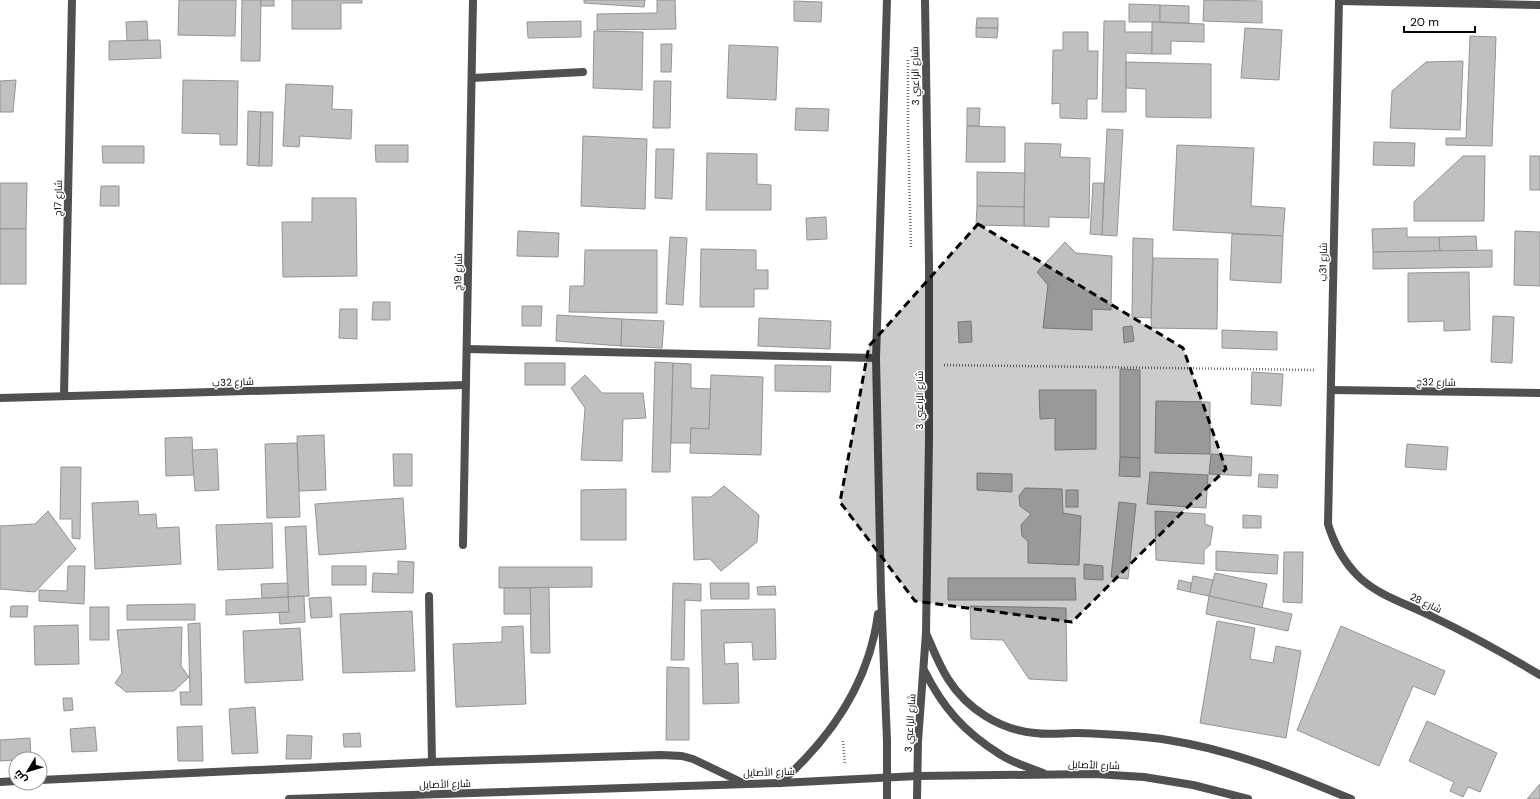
<svg xmlns="http://www.w3.org/2000/svg" width="1540" height="799" viewBox="0 0 1540 799" font-family="'DM Sans',Cairo,sans-serif">
  <style>
    .building { fill: #c0c0c0; stroke: #949494 }
    .lines { fill: none; stroke-linecap: round; stroke-linejoin: round }
    .path { stroke: #727272; stroke-width: 2.5; stroke-dasharray: 1 2; stroke-linecap: butt }
    .service { stroke: #505050; stroke-width: 8 }
    .minor { stroke: #505050; stroke-width: 8 }
    .tertiary { stroke: #505050; stroke-width: 8 }
    .marked { fill: #000; fill-opacity: 0.2; stroke: #000; stroke-width: 3; stroke-dasharray: 8 5; stroke-linejoin: round }
    .labels { text-anchor: middle; dominant-baseline: central; stroke-width: 3; stroke-linejoin: round; paint-order: stroke }
    .street-label { font-size: 10px; fill: #000; stroke: #fff }
  </style>
  <rect width="100%" height="100%" fill="#fff"/>
  <g class="building">
    <polygon points="179,0 236,0 235,36 178,35"/>
    <polygon points="242,0 261,0 260,61 241,61"/>
    <rect x="261" y="0" width="13" height="6"/>
    <polygon points="292,0 362,0 362,3 341,3 341,29 292,29"/>
    <polygon points="584,0 645,0 644,7 584,3"/>
    <polygon points="657,0 675,0 676,29 597,30 597,14 657,13"/>
    <polygon points="1204,0 1262,1 1262,23 1203,21"/>
    <polygon points="794,1 822,2 821,22 794,21"/>
    <polygon points="1129,4 1160,5 1160,22 1129,22"/>
    <polygon points="1160,5 1189,6 1189,23 1160,22"/>
    <polygon points="977,18 998,18 998,28 976,28"/>
    <polygon points="147,21 148,40 127,41 126,22"/>
    <polygon points="581,21 581,37 528,38 527,22"/>
    <polygon points="1104,21 1125,21 1125,32 1152,32 1152,54 1126,53 1126,112 1102,112"/>
    <polygon points="1152,22 1204,24 1204,42 1171,41 1171,54 1152,54"/>
    <polygon points="976,28 998,28 997,38 976,37"/>
    <polygon points="1245,28 1282,30 1279,80 1241,78"/>
    <polygon points="594,31 643,32 642,90 593,88"/>
    <polygon points="1063,32 1088,32 1088,51 1098,51 1097,99 1087,99 1087,119 1060,118 1060,103 1052,104 1053,50 1063,50"/>
    <polygon points="1470,36 1496,37 1492,146 1446,145 1446,138 1466,138"/>
    <polygon points="160,40 161,58 109,60 109,41"/>
    <polygon points="661,44 672,44 671,72 661,72"/>
    <polygon points="729,45 778,47 776,100 727,98"/>
    <polygon points="1463,61 1460,130 1390,128 1392,91 1426,62"/>
    <polygon points="1126,62 1211,64 1211,118 1146,117 1146,89 1126,88"/>
    <polygon points="16,80 13,112 0,112 0,81"/>
    <polygon points="183,80 238,81 237,145 220,145 220,134 182,133"/>
    <polygon points="654,81 671,81 670,128 653,128"/>
    <polygon points="286,84 333,86 332,109 352,110 351,139 300,136 299,147 283,146"/>
    <polygon points="796,108 829,109 828,131 795,130"/>
    <polygon points="967,108 980,108 979,126 967,126"/>
    <polygon points="248,111 261,112 259,166 247,165"/>
    <polygon points="261,112 273,112 272,166 259,166"/>
    <polygon points="967,126 1005,127 1005,162 966,162"/>
    <polygon points="1107,129 1123,130 1117,236 1102,235"/>
    <polygon points="583,136 647,139 645,209 581,206"/>
    <polygon points="1374,142 1415,143 1414,166 1373,165"/>
    <polygon points="1025,143 1061,144 1060,157 1090,158 1089,218 1049,217 1049,227 1024,226"/>
    <polygon points="375,145 408,145 408,162 376,162"/>
    <polygon points="1177,145 1254,148 1251,206 1285,208 1283,236 1173,230"/>
    <polygon points="102,146 144,146 144,163 103,163"/>
    <polygon points="656,149 674,149 672,199 655,198"/>
    <polygon points="707,153 757,154 757,184 771,185 771,210 706,210"/>
    <polygon points="1463,156 1485,156 1484,221 1414,221 1414,202"/>
    <rect x="1530" y="156" width="10" height="34"/>
    <polygon points="977,172 1025,173 1024,207 977,206"/>
    <polygon points="0,183 27,183 26,229 0,229"/>
    <polygon points="1093,183 1104,183 1102,235 1090,234"/>
    <polygon points="101,186 119,186 119,206 100,206"/>
    <polygon points="312,198 356,198 357,276 283,277 282,222 312,222"/>
    <polygon points="977,206 1024,207 1024,226 976,225"/>
    <polygon points="826,217 827,239 807,240 806,218"/>
    <polygon points="1407,228 1407,237 1439,237 1440,251 1373,252 1372,229"/>
    <rect x="0" y="229" width="26" height="55"/>
    <polygon points="518,231 559,233 558,257 517,256"/>
    <polygon points="1515,231 1540,232 1540,286 1514,285"/>
    <polygon points="1232,234 1283,236 1281,283 1230,280"/>
    <polygon points="1476,236 1477,251 1440,251 1439,237"/>
    <polygon points="670,237 687,238 683,305 666,304"/>
    <polygon points="1133,238 1153,239 1151,318 1132,317"/>
    <polygon points="1065,242 1076,253 1112,256 1111,310 1092,309 1092,330 1043,328 1048,285 1037,272"/>
    <polygon points="701,249 756,250 756,270 768,270 768,289 754,289 754,307 700,307"/>
    <polygon points="585,250 657,250 657,313 569,312 570,286 584,286"/>
    <polygon points="1492,250 1492,267 1373,269 1373,252"/>
    <polygon points="1153,258 1218,259 1217,329 1151,328"/>
    <polygon points="1469,272 1470,330 1444,331 1444,321 1408,322 1408,273"/>
    <polygon points="373,302 390,302 390,320 372,320"/>
    <polygon points="522,306 542,306 541,326 522,326"/>
    <polygon points="340,309 357,309 357,339 339,338"/>
    <polygon points="557,315 622,319 621,346 556,341"/>
    <polygon points="1493,316 1514,317 1512,363 1491,362"/>
    <polygon points="759,318 831,321 830,349 758,346"/>
    <polygon points="622,319 664,321 662,348 621,346"/>
    <polygon points="971,321 972,342 959,343 958,322"/>
    <polygon points="1132,326 1134,341 1124,343 1123,327"/>
    <polygon points="1222,330 1277,332 1277,350 1222,348"/>
    <polygon points="655,362 673,363 670,472 652,472"/>
    <rect x="525" y="363" width="40" height="22"/>
    <polygon points="673,363 691,364 691,388 711,389 709,429 691,428 691,443 671,443"/>
    <polygon points="775,365 831,366 830,392 775,391"/>
    <polygon points="1120,369 1140,370 1140,458 1120,457"/>
    <polygon points="1252,372 1283,374 1281,406 1251,404"/>
    <polygon points="585,375 602,393 643,393 646,418 623,419 622,461 581,460 585,408 571,388"/>
    <polygon points="711,375 763,377 761,455 690,453 691,428 709,429"/>
    <polygon points="1039,390 1096,390 1096,449 1055,450 1055,418 1040,419"/>
    <polygon points="1156,401 1210,402 1210,454 1155,453"/>
    <polygon points="324,435 326,490 299,491 297,436"/>
    <polygon points="192,437 194,475 166,476 165,438"/>
    <polygon points="297,443 300,517 267,518 265,444"/>
    <polygon points="1407,444 1448,447 1446,470 1405,467"/>
    <polygon points="217,449 219,490 195,491 192,450"/>
    <polygon points="393,454 412,454 412,486 394,486"/>
    <polygon points="1211,454 1252,457 1251,476 1209,474"/>
    <polygon points="1120,457 1140,458 1140,477 1119,476"/>
    <polygon points="61,467 81,467 80,539 72,538 72,519 60,519"/>
    <polygon points="1150,472 1208,475 1206,508 1147,504"/>
    <polygon points="977,473 1012,474 1012,492 977,490"/>
    <polygon points="1259,474 1278,475 1277,488 1258,487"/>
    <polygon points="724,486 759,515 757,542 721,571 710,559 694,560 692,497 711,497"/>
    <polygon points="1025,488 1062,489 1063,513 1081,516 1079,565 1028,563 1028,541 1022,536 1021,525 1031,514 1020,506 1019,496"/>
    <polygon points="626,489 626,540 581,540 581,490"/>
    <rect x="1066" y="490" width="12" height="17"/>
    <polygon points="403,498 406,549 319,555 315,504"/>
    <polygon points="138,501 139,515 156,514 157,528 179,527 181,564 95,569 92,503"/>
    <polygon points="1119,502 1136,504 1128,579 1111,577"/>
    <polygon points="48,511 76,549 35,592 0,589 0,526 35,524"/>
    <polygon points="1155,511 1205,514 1205,524 1213,527 1210,545 1204,550 1204,564 1156,560"/>
    <polygon points="1243,515 1261,516 1261,528 1243,528"/>
    <polygon points="272,523 273,568 218,570 216,525"/>
    <polygon points="306,526 309,596 288,597 285,527"/>
    <polygon points="1216,551 1278,555 1277,574 1216,570"/>
    <polygon points="1284,552 1303,552 1302,603 1283,602"/>
    <polygon points="398,561 414,562 413,593 372,592 373,573 398,574"/>
    <polygon points="1084,564 1103,566 1103,580 1084,579"/>
    <polygon points="68,566 85,566 84,604 39,601 39,590 67,591"/>
    <rect x="332" y="566" width="34" height="19"/>
    <polygon points="499,567 592,567 592,587 499,588"/>
    <polygon points="1215,573 1267,584 1262,608 1209,596"/>
    <polygon points="1193,576 1213,580 1209,596 1190,592"/>
    <polygon points="948,578 1075,578 1076,600 948,600"/>
    <polygon points="1179,580 1191,583 1190,592 1177,589"/>
    <polygon points="288,583 288,597 262,598 261,584"/>
    <polygon points="673,583 701,584 701,601 685,600 684,660 671,660"/>
    <polygon points="710,583 749,583 749,599 711,599"/>
    <polygon points="775,586 776,595 758,595 757,587"/>
    <polygon points="549,587 550,653 531,653 530,588"/>
    <polygon points="504,588 530,588 531,614 504,614"/>
    <polygon points="304,596 305,622 280,624 279,612 289,612 288,597"/>
    <polygon points="1209,596 1292,614 1288,631 1206,614"/>
    <polygon points="288,597 289,612 226,615 226,600"/>
    <polygon points="331,597 332,617 311,618 309,598"/>
    <polygon points="195,604 195,620 127,620 127,605"/>
    <polygon points="11,606 28,606 27,617 10,617"/>
    <polygon points="970,606 1066,608 1067,681 1029,679 1003,640 971,639"/>
    <rect x="90" y="607" width="19" height="33"/>
    <polygon points="775,609 776,659 753,660 752,642 724,643 725,664 738,663 739,703 703,704 701,610"/>
    <polygon points="412,611 415,671 343,673 340,614"/>
    <polygon points="1217,621 1255,628 1250,659 1273,663 1276,646 1301,651 1286,738 1200,723"/>
    <polygon points="200,623 202,705 181,705 180,692 190,692 188,624"/>
    <polygon points="78,625 79,664 35,665 34,626"/>
    <polygon points="523,626 526,704 456,707 453,644 502,642 502,627"/>
    <polygon points="1341,626 1445,671 1435,695 1413,686 1379,766 1297,730"/>
    <polygon points="182,627 181,666 189,677 174,691 126,692 115,683 122,673 117,630"/>
    <polygon points="300,628 303,680 245,683 243,631"/>
    <polygon points="667,667 689,668 689,740 666,740"/>
    <polygon points="63,698 72,698 73,710 64,711"/>
    <polygon points="255,707 258,753 232,754 229,709"/>
    <polygon points="1427,721 1497,753 1480,792 1468,787 1463,797 1450,791 1454,782 1409,761"/>
    <polygon points="202,726 203,761 178,761 177,727"/>
    <polygon points="95,727 97,751 72,752 70,729"/>
    <polygon points="360,733 361,747 344,747 343,734"/>
    <polygon points="287,735 312,736 311,759 286,759"/>
    <polygon points="30,738 31,759 0,761 0,740"/>
    <polygon points="1540,784 1540,799 1527,799"/>
  </g>
  <g class="lines">
    <g class="path">
      <polyline points="908,60 908,128 911,249"/>
      <polyline points="944,365 1315,370"/>
      <polyline points="843,741 845,765"/>
    </g>
    <g class="service">
      <polyline points="472,78 583,72"/>
      <polyline points="467,349 876,358"/>
      <polyline points="429,596 432,762"/>
    </g>
    <g class="minor">
      <path d="M1339 0 1328 524C1334 544 1343 561 1358 576 1378 596 1408 604 1433 617 1469 634 1505 654 1540 675"/>
      <polyline points="1339,1 1540,5"/>
      <polyline points="1331,390 1540,393"/>
      <polyline points="64,396 72,0"/>
      <polyline points="0,398 466,385"/>
      <polyline points="463,545 473,0"/>
      <path d="M926 633C933 649 939 665 948 679 967 709 1000 730 1035 733 1049 735 1063 733 1077 733 1107 734 1138 735 1168 740 1232 750 1292 774 1351 799"/>
      <polyline points="40,780 432,762 661,755 682,756 693,759 743,783"/>
      <polyline points="0,782 16,781"/>
    </g>
    <g class="tertiary">
      <path d="M924 670C943 708 964 732 1001 755 1013 763 1029 767 1043 773"/>
      <path d="M780 783C831 738 869 683 878 614"/>
      <polyline points="289,799 780,783 917,776 1095,774 1144,777 1193,785 1248,799"/>
      <polyline points="887,799 887,741 881,593 876,358 887,0"/>
      <polyline points="917,799 918,741 926,633 929,439 929,267 925,0"/>
    </g>
  </g>
  <path class="marked" d="M978 224 1183 348 1226 469 1072 622 915 601 840 502 869 346Z"/>
  <g class="labels">
    <g class="street-label">
      <text transform="translate(915 76) rotate(-91)">شارع الراعبي 3</text>
      <text transform="translate(58 198) rotate(-89)">شارع 17ج</text>
      <text transform="translate(1323 262) rotate(-89)">شارع 31ب</text>
      <text transform="translate(458 272) rotate(-89)">شارع 19ج</text>
      <text transform="translate(233 382) rotate(-2)">شارع 32ب</text>
      <text transform="translate(1436 382) rotate(1)">شارع 32ج</text>
      <text transform="translate(919 400) rotate(-90)">شارع الراعبي 3</text>
      <text transform="translate(1426 603) rotate(25)">شارع 28</text>
      <text transform="translate(910 723) rotate(-86)">شارع الراعبي 3</text>
      <text transform="translate(1094 765) rotate(2)">شارع الأصايل</text>
      <text transform="translate(769 772) rotate(-2)">شارع الأصايل</text>
      <text transform="translate(445 784) rotate(-2)">شارع الأصايل</text>
    </g>
  </g>
  <g transform="translate(28 771) rotate(232)"><circle r="19" fill="#ffffff" stroke="#999999"/>
  <path d="M0-3L7 15L0 10L-7 15Z" fill="#000000"/>
  <text y="-6" font-size="11" font-weight="bold" text-anchor="middle" fill="#000000">ش</text>
  </g>
  <path d="M1404 26v6h71v-6" fill="none" stroke="#000000" stroke-width="2"/>
  <text x="1410" y="26" font-size="12" fill="#000000" stroke="#ffffff" stroke-width="3" paint-order="stroke">20 m</text>
</svg>
